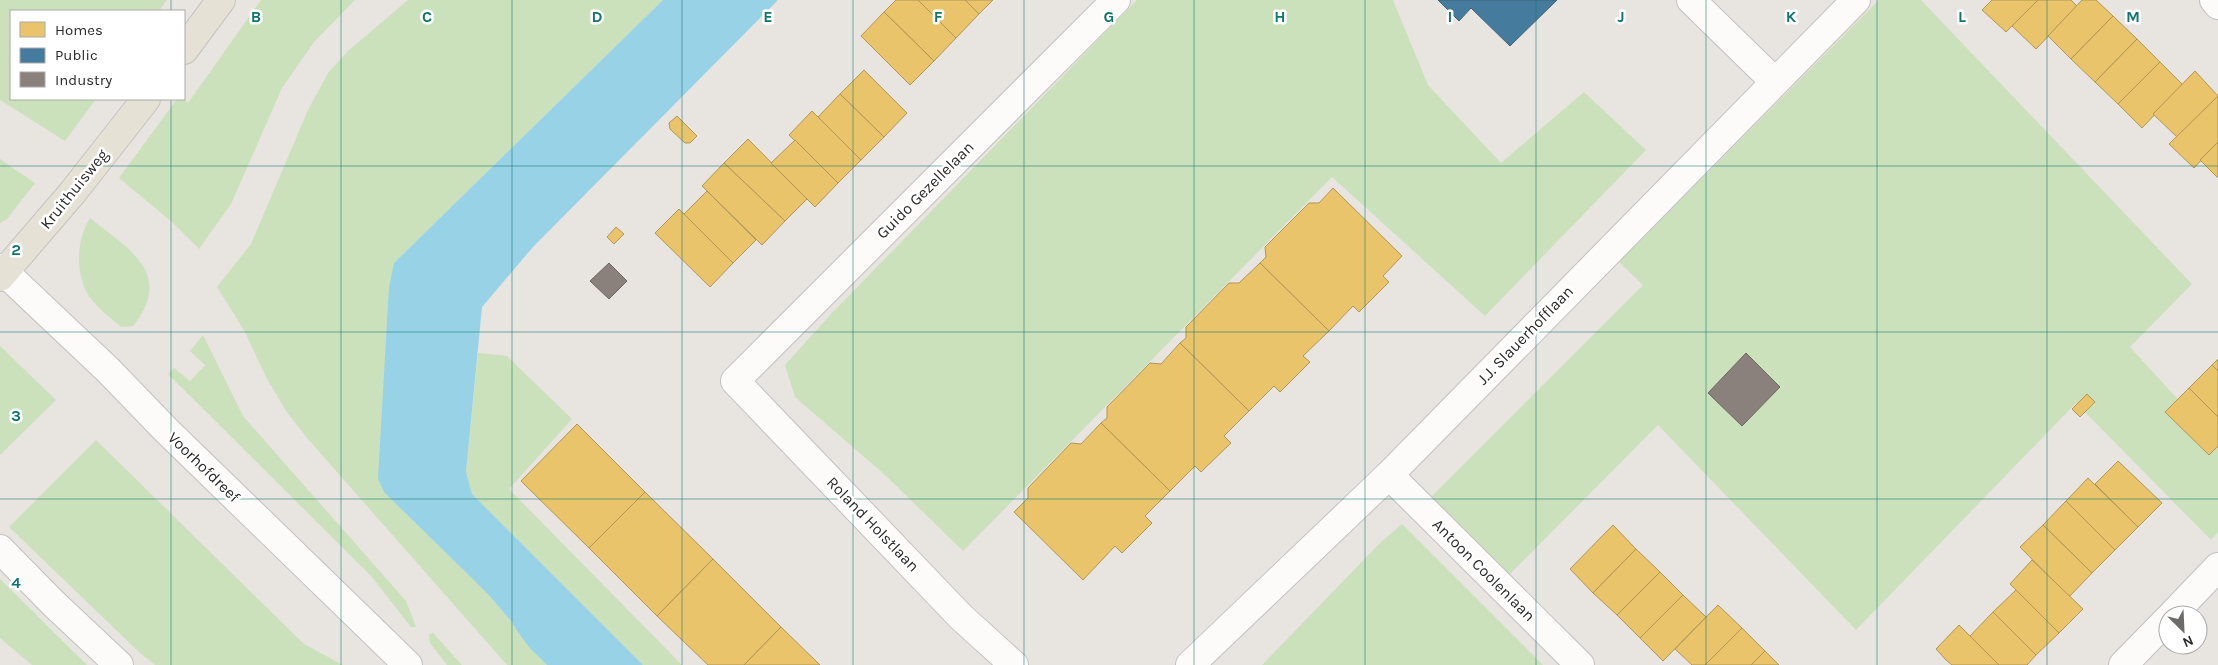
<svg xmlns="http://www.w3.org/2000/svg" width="2218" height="665" viewBox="0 0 2218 665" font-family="Karla,sans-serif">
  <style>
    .green { fill: #cbe1bb }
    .water { fill: #98d2e6 }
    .homes { fill: #e9c46a; stroke: #b09657 }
    .public { fill: #457b9d; stroke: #3d637a }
    .industry { fill: #8a817c; stroke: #6d6763 }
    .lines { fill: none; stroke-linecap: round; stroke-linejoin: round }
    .minor-casing { stroke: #c2c0c1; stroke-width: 30 }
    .major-casing { stroke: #c4c3c1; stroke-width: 30 }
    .minor { stroke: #fcfbfa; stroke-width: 28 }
    .major { stroke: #e5e1d4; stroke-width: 28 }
    .grid { fill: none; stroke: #0f766e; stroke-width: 1; stroke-opacity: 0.55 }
    .labels { text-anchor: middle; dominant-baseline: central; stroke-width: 5; stroke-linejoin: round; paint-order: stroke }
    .street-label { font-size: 16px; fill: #2a2a2a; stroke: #fff }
    .grid-label { font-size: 16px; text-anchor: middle; font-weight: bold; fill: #0f766e; stroke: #fff; stroke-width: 5; stroke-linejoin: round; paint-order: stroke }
  </style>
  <rect width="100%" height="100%" fill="#e8e4e0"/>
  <g class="green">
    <polygon points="0,0 167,0 159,11 11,11 11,99 96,99 65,141 0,100"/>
    <polygon points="261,0 355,0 314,42 282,88 231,204 199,249 172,222 119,178 177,99 184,99 188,103"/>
    <polygon points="408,0 663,0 394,263 487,593 512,622 517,631 529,646 547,665 507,665 307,438 286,411 266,377 245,332 217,287 251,244 308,110 328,73 348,51"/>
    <polygon points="1137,0 1393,0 1428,85 1501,163 1584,92 1646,150 1485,316 1332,177 963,551 885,475 795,397 785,365 831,314"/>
    <polygon points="1879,0 1921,0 2192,284 2130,347 2218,443 2218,532 2211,540 2076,403 1856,630 1658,425 1508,576 1431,497 1643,285 1619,262"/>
    <polygon points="0,159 35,183 7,219 0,223"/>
    <path d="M90 218C128 249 175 273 133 326L121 327C111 318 100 310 92 300 74 277 76 240 90 218Z"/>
    <polygon points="203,335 243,416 406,601 416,627 411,627 371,576 168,374 174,368 190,381 205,365 190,351"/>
    <polygon points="0,346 56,400 0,455"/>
    <polygon points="478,353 507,356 572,419 509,489 682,665 643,665 472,494 466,472"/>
    <polygon points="96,440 304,644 343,665 155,665 141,654 9,527"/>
    <polygon points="1402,524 1543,665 1262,665 1380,543"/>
    <polygon points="0,579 87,665 32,665 0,638"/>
    <polygon points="433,633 462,665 447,665 430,643 429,634"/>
  </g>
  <polygon class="water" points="663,0 778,0 533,247 482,307 466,472 472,494 643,665 547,665 529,647 517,631 512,622 487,593 384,492 378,479 389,287 394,263"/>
  <g class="homes">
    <polygon points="896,0 918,0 956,38 934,61 884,12"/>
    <polygon points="918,0 965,0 979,14 956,38"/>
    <polygon points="965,0 993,0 979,14"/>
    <polygon points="1992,0 2038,0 2006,32 1982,10"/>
    <polygon points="2038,0 2071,0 2077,6 2036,49 2012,26"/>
    <polygon points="2082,0 2096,0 2113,16 2071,59 2048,36"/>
    <polygon points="884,12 934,61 910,85 861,36"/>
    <polygon points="2113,16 2137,39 2095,82 2071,59"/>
    <polygon points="2137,39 2160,62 2118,104 2095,82"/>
    <polygon points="2160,62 2183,85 2142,128 2118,104"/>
    <polygon points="864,70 907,113 884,137 840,94"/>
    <polygon points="2195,71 2218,96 2177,137 2153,114"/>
    <polygon points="840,94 884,137 861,160 818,117"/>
    <polygon points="2218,96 2218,142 2194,168 2169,144"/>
    <polygon points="812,111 861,160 838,183 789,135"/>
    <polygon points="677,116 697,136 690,143 685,143 670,129 669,123"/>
    <polygon points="748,139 807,199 785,221 724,163"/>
    <polygon points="795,140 838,183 815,207 771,163"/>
    <polygon points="2218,142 2218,178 2200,160"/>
    <polygon points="724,163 785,221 762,245 702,186"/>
    <polygon points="1333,188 1402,256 1383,276 1389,282 1359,312 1353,306 1329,331 1260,263 1266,257 1265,247 1309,203 1319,203"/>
    <polygon points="707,191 756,240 733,263 684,214"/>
    <polygon points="679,209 733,263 710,287 655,233"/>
    <polygon points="616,227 624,234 614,244 607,237"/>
    <polygon points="1260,263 1329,331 1303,356 1310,362 1280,392 1274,386 1249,411 1180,343 1186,338 1186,327 1229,283 1239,283"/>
    <polygon points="1180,343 1249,411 1224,436 1231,443 1201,472 1195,466 1170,491 1101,423 1107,418 1107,407 1150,363 1161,364"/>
    <polygon points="2218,359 2218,371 2212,365"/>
    <polygon points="2212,365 2218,371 2218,417 2189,388"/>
    <polygon points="2189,388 2218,417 2218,446 2209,455 2165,412"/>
    <polygon points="2087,394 2095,402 2080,417 2072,409"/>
    <polygon points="1101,423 1170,491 1145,516 1152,523 1122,553 1115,546 1083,580 1014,512 1028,498 1028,488 1071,443 1081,444"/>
    <polygon points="577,424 645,492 589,548 521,481"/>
    <polygon points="2118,461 2162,503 2138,527 2095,484"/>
    <polygon points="2088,478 2138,527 2115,550 2066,501"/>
    <polygon points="645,492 713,559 657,616 589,548"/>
    <polygon points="2066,501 2115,550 2092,573 2043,525"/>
    <polygon points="1613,525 1636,549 1593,593 1570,569"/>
    <polygon points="2043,525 2092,573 2069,597 2020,547"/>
    <polygon points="1636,549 1660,572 1617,615 1593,593"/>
    <polygon points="713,559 781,627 744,665 708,665 657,616"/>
    <polygon points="2032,560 2083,609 2059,633 2010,584"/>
    <polygon points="1660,572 1683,595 1640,638 1617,615"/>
    <polygon points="2016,590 2059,633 2036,655 1993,612"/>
    <polygon points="1683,595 1706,617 1663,661 1640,638"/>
    <polygon points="1718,605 1742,628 1705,665 1692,665 1675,649"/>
    <polygon points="1993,612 2036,655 2027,665 1999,665 1970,636"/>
    <polygon points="1959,625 1999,665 1952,665 1946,660 1936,649"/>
    <polygon points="781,627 820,665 744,665"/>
    <polygon points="1742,628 1765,651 1751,665 1705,665"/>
    <polygon points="1765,651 1779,665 1751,665"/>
  </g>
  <polygon class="public" points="1438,0 1557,0 1510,46 1471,8 1459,21"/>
  <g class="industry">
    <polygon points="609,263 627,281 609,299 590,281"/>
    <polygon points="1746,353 1780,387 1742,426 1708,393"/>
  </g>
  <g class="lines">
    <g class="minor-casing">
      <g id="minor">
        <polyline points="1691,0 1774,81"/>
        <polyline points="2214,0 2218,5"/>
        <polyline points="0,268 108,370 166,430 408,665"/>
        <polyline points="1389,475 1580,665"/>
        <polyline points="0,549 53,603 119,665"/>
        <polyline points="2172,615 2218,567"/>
        <polyline points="1014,665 961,617 735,381 1116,0"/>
        <polyline points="1190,665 1389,475 1856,0"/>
        <polyline points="2123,665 2168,619"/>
      </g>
    </g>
    <g class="major-casing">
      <g id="major">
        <polyline points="184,50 221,0"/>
        <polyline points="0,277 73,192 146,99"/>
      </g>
    </g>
    <use href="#minor" class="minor"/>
    <use href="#major" class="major"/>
  </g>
  <path class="grid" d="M171 0V11M341 0V665M512 0V665M682 0V665M853 0V665M1024 0V665M1194 0V665M1365 0V665M1536 0V665M1706 0V665M1877 0V665M2047 0V665M171 99V665M0 166H2218M0 332H2218M0 499H2218"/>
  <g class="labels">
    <g class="street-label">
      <text transform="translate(74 189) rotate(-51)">Kruithuisweg</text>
      <text transform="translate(925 190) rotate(-45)">Guido Gezellelaan</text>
      <text transform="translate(1525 335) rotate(-46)">J.J. Slauerhofflaan</text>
      <text transform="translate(204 467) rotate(44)">Voorhofdreef</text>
      <text transform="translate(873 524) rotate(46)">Roland Holstlaan</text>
      <text transform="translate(1484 570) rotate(45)">Antoon Coolenlaan</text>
    </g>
  </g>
  <g class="grid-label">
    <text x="256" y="22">B</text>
    <text x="427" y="22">C</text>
    <text x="597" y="22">D</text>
    <text x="768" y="22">E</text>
    <text x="938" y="22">F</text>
    <text x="1109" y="22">G</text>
    <text x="1280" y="22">H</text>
    <text x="1450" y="22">I</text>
    <text x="1621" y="22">J</text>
    <text x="1791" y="22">K</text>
    <text x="1962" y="22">L</text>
    <text x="2133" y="22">M</text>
    <text x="16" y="255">2</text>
    <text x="16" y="421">3</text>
    <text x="16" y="588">4</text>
  </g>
  <rect x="10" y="10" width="175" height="90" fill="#ffffff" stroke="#aaaaaa"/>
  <rect x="20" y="22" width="25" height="15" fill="#e9c46a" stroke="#aaaaaa"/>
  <text x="55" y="35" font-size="15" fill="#2a2a2a">Homes</text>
  <rect x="20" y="48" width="25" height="15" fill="#457b9d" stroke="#aaaaaa"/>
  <text x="55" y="60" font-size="15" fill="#2a2a2a">Public</text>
  <rect x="20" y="72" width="25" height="15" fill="#8a817c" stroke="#aaaaaa"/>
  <text x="55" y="85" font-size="15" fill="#2a2a2a">Industry</text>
  <g transform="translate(2183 630) rotate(156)"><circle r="24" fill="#ffffff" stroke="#aaaaaa"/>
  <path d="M0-4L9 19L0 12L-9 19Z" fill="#6c6b6a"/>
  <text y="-8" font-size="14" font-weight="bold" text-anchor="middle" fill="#2a2a2a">N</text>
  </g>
</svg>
